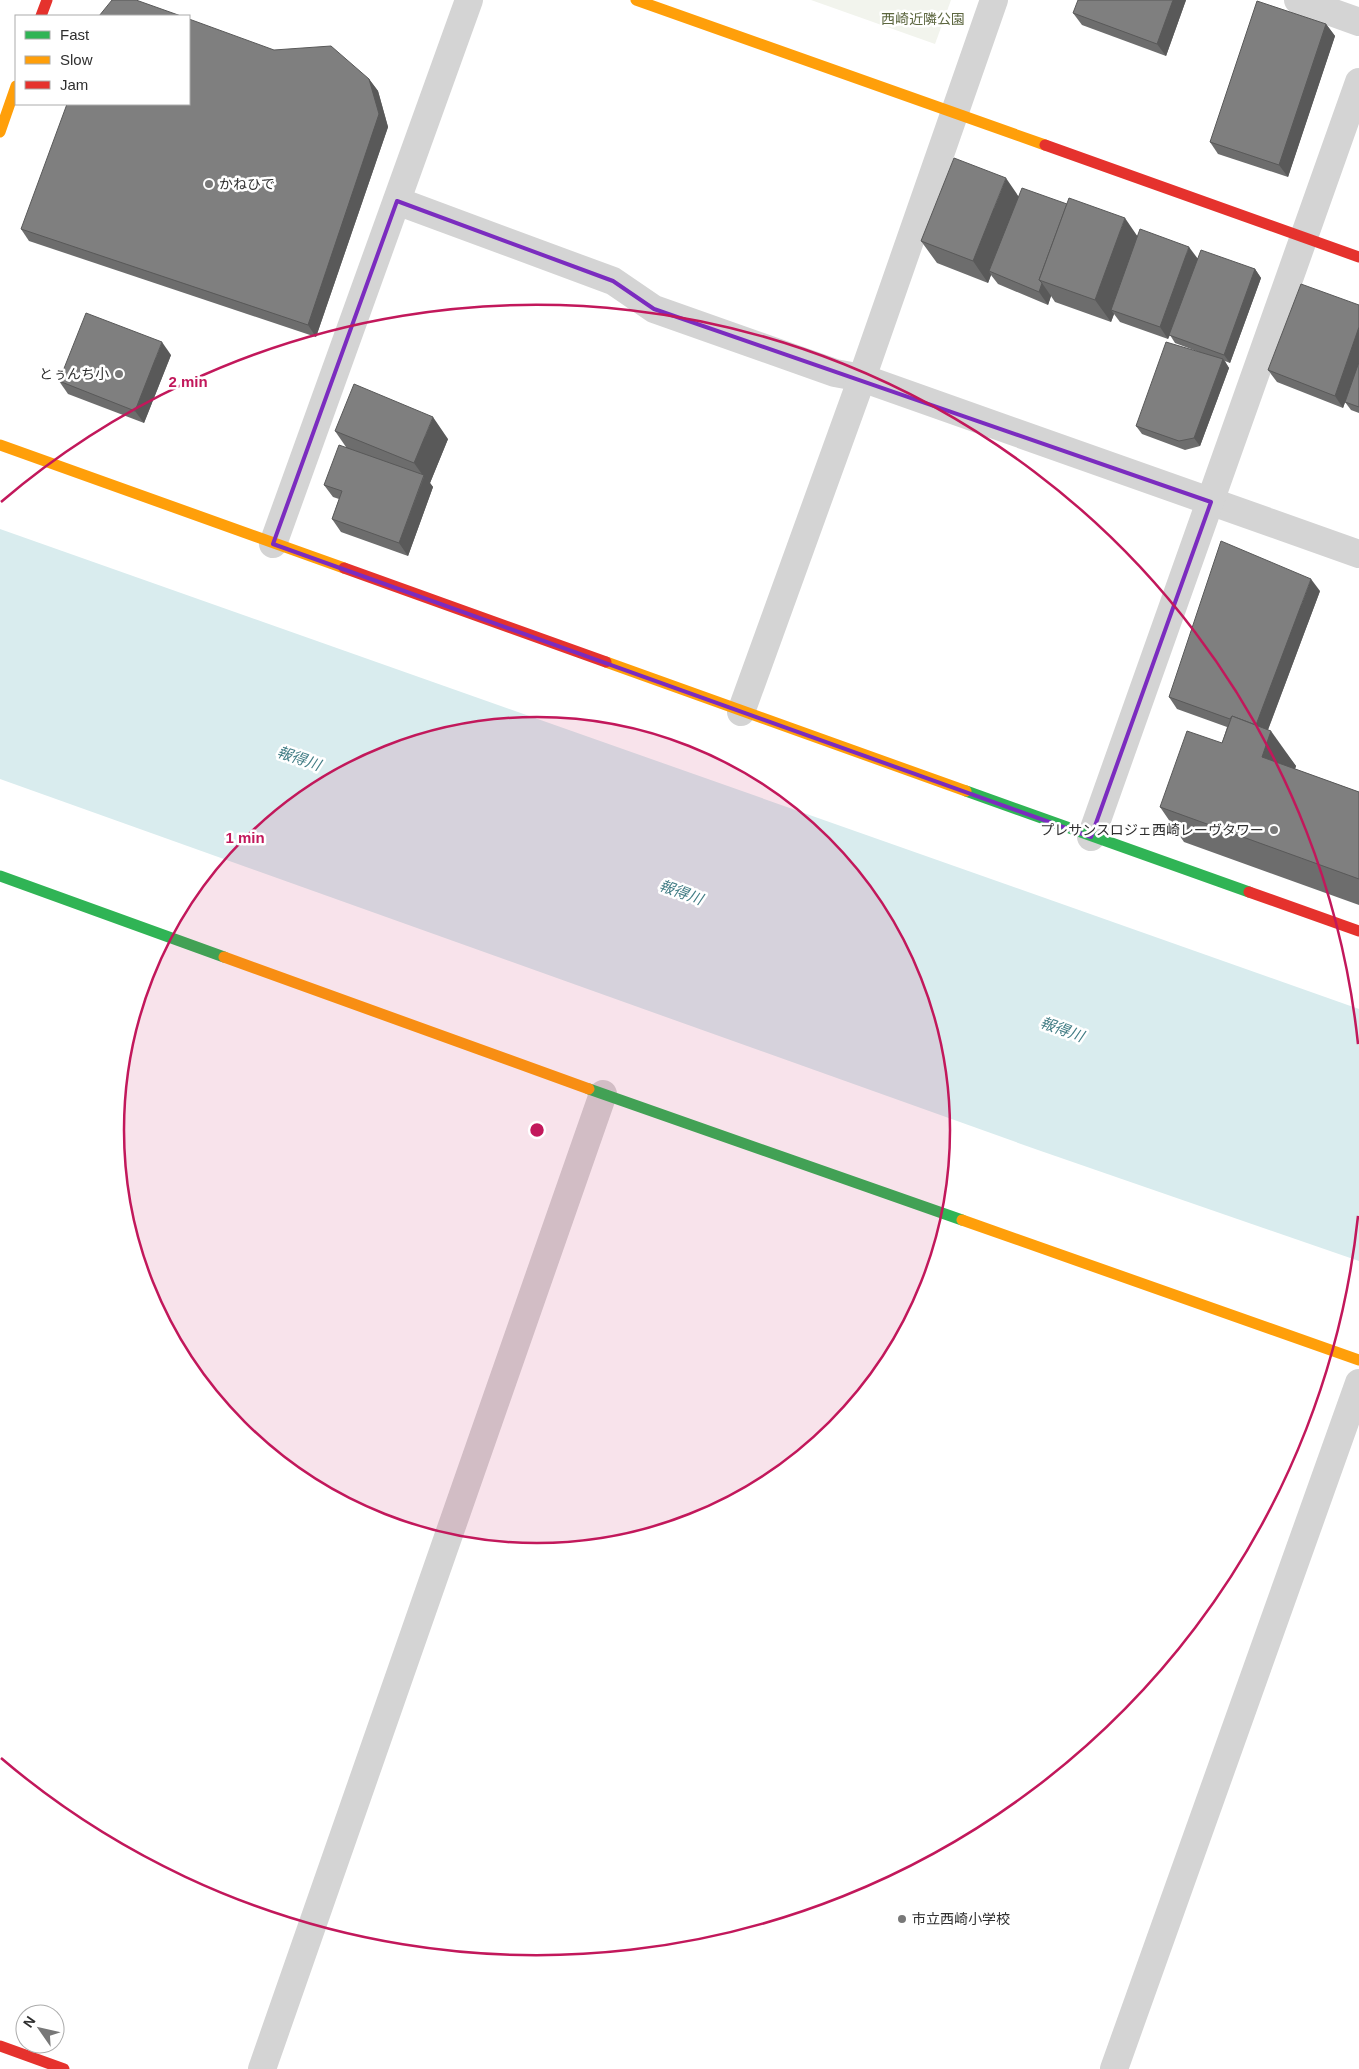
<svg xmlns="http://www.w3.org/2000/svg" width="1359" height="2069" viewBox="0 0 1359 2069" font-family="Arial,'Noto Sans JP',sans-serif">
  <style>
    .green { fill: #f2f4ed }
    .water { fill: #d9ecee }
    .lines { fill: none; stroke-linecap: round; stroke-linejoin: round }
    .street { stroke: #d4d4d4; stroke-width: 28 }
    .fast { stroke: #30b455; stroke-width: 11 }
    .slow { stroke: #ff9f0a; stroke-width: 11 }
    .jam { stroke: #e5322d; stroke-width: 11 }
    .wall { fill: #6d6d6d }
    .shaded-wall { fill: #595959 }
    .building { fill: #7f7f7f; stroke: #595959 }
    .marked { fill: none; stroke: #7b2cbf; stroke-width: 4; stroke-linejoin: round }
    .ring { fill: none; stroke: #c2185b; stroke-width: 2.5 }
    .poi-dot { fill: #787878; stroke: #fff; stroke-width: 2 }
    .labels { text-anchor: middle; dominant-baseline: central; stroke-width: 5; stroke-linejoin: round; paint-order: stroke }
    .park-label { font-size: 14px; fill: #5d6740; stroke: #fff }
    .poi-label { font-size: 14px; fill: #2f2f2f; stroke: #fff; text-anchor: start }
    .water-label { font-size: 15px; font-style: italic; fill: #417c84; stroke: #fff }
    .centre { fill: #c2185b; stroke: #fff; stroke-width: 2.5 }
    .ring-label { font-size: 15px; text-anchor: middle; font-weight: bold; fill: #c2185b; stroke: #fff; stroke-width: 5; stroke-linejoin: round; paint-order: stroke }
  </style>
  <rect width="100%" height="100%" fill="#fff"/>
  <polygon class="green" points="811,0 951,0 935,44"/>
  <polygon class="water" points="0,529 1359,1009 1359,1261 1038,1150 0,779"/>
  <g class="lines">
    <g class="street">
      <polyline points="1298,0 1359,22"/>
      <polyline points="397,201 613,281 654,309 835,373 862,378 1359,554"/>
      <polyline points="273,544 469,0"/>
      <polyline points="741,712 862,378 994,0"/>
      <polyline points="1091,837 1359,82"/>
      <polyline points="262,2069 603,1094"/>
      <polyline points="1114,2069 1359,1383"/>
    </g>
    <g class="fast">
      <polyline points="966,791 1249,892"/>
      <polyline points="0,876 224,957"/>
      <polyline points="589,1089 962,1220"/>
    </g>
    <g class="slow">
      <polyline points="636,0 1045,145"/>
      <polyline points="0,132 16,86"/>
      <polyline points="0,445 344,568"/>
      <polyline points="606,662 966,791"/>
      <polyline points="224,957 589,1089"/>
      <polyline points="962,1220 1359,1360"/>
    </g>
    <g class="jam">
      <polyline points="41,16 47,0"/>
      <polyline points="1045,145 1359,257"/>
      <polyline points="344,568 606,662"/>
      <polyline points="1249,892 1359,931"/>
      <polyline points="0,2046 64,2069"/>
    </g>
  </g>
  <g class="wall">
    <polygon points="1186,0 1166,56 1082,25 1073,13"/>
    <polygon points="1326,24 1335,36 1288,177 1218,154 1210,142"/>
    <polygon points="369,79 378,91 388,127 316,337 29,241 21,229"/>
    <polygon points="1019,197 1138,236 1197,258 1255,269 1261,278 1230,363 1225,361 1229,368 1200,446 1185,450 1142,434 1136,426 1199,352 1175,343 1170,335 1168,339 1120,322 1114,314 1111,322 1055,302 1051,296 1048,305 998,284 991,275 988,283 937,263 921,241"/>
    <polygon points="1359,305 1359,413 1351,410 1345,402 1343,408 1277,382 1268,370"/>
    <polygon points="171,355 144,423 68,394 59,381"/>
    <polygon points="335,431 448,439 430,483 433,487 408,556 341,532 332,519 339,499 333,497 324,485 346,447"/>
    <polygon points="1320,591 1268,730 1296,766 1295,769 1359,792 1359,905 1184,842 1160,807 1222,743 1227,727 1177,709 1169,697"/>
  </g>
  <g class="shaded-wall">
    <polygon points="1173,0 1186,0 1166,56 1157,44"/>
    <polygon points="1326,24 1335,36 1288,177 1279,165"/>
    <polygon points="369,79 378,91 388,127 316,337 308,325"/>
    <polygon points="1006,178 1021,200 989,271 991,275 988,283 973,261"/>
    <polygon points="1125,218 1140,240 1111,310 1114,314 1111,322 1095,300"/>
    <polygon points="1189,247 1198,259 1168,339 1160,327"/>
    <polygon points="1255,269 1261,278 1230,363 1224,355"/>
    <polygon points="1042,283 1051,296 1048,305 1039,292"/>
    <polygon points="1359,327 1359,364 1343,408 1335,396"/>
    <polygon points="162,342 171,355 144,423 135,411"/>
    <polygon points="1223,359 1229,368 1200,446 1194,438"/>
    <polygon points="433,417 448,439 430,483 433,487 408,556 399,543 424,477 414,463"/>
    <polygon points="1311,579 1320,591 1264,740 1255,728"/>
    <polygon points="1271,731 1296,766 1287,792 1262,757"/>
  </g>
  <g class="building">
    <polygon points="112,0 136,0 181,16 99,16"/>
    <polygon points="1078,0 1173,0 1157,44 1073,13"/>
    <polygon points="1257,1 1326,24 1279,165 1210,142"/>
    <polygon points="189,19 274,50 331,46 369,79 379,114 308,325 21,229 67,104 189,104"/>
    <polygon points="954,158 1006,178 973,261 921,241"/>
    <polygon points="1022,188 1067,204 1039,280 1042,283 1039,292 989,271"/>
    <polygon points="1069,198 1125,218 1095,300 1039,280"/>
    <polygon points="1140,229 1189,247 1160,327 1111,310"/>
    <polygon points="1201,250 1255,269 1224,355 1169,335"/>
    <polygon points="1301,284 1359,305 1359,327 1335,396 1268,370"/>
    <polygon points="86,313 162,342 135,411 59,381"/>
    <polygon points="1166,342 1223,359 1194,438 1179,441 1136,426"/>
    <polygon points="1359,362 1359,407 1345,402"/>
    <polygon points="354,384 433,417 414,463 335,431"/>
    <polygon points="339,445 424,475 399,543 332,519 342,491 324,485"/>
    <polygon points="1221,541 1311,579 1256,725 1232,716 1230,719 1169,697"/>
    <polygon points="1232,716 1271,731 1262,757 1359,792 1359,879 1160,807 1187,731 1222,743"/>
  </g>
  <path class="marked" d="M397 201 613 281 654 309 1211 502 1091 837 273 544Z"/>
  <circle cx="537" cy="1130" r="413" fill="#c2185b" fill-opacity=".12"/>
  <g class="ring">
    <circle cx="537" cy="1130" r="413"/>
    <path d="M1358 1216A826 826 0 0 1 1 1758M1 502A826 826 0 0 1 1358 1044"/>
  </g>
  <g class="poi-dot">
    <circle cx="209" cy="184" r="5"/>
    <circle cx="119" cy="374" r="5"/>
    <circle cx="1274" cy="830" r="5"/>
    <circle cx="902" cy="1919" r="5"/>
  </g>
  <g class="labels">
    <g class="park-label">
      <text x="923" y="19">西崎近隣公園</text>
    </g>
    <g class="poi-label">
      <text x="219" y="184">かねひで</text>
      <text x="109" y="374" text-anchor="end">とぅんち小</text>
      <text x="1264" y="830" text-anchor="end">プレサンスロジェ西崎レーヴタワー</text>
      <text x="912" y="1919">市立西崎小学校</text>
    </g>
    <g class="water-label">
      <text transform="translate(299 758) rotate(19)">報得川</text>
      <text transform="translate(681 892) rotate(20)">報得川</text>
      <text transform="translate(1062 1029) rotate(20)">報得川</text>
    </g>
  </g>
  <circle cx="537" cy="1130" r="8" class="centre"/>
  <g class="ring-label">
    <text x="188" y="387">2 min</text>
    <text x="245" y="843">1 min</text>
  </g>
  <rect x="15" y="15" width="175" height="90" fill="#ffffff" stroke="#acacac"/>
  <rect x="25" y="31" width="25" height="8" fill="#30b455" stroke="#acacac"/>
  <text x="60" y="40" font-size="15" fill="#2f2f2f">Fast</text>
  <rect x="25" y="56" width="25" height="8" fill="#ff9f0a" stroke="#acacac"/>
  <text x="60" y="65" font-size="15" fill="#2f2f2f">Slow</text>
  <rect x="25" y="81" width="25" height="8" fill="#e5322d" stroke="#acacac"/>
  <text x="60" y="90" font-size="15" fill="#2f2f2f">Jam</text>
  <g transform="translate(40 2029) rotate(304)"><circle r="24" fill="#ffffff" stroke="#acacac"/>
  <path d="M0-4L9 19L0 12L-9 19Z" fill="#787878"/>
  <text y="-8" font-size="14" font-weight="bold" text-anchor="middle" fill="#2f2f2f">N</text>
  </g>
</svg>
